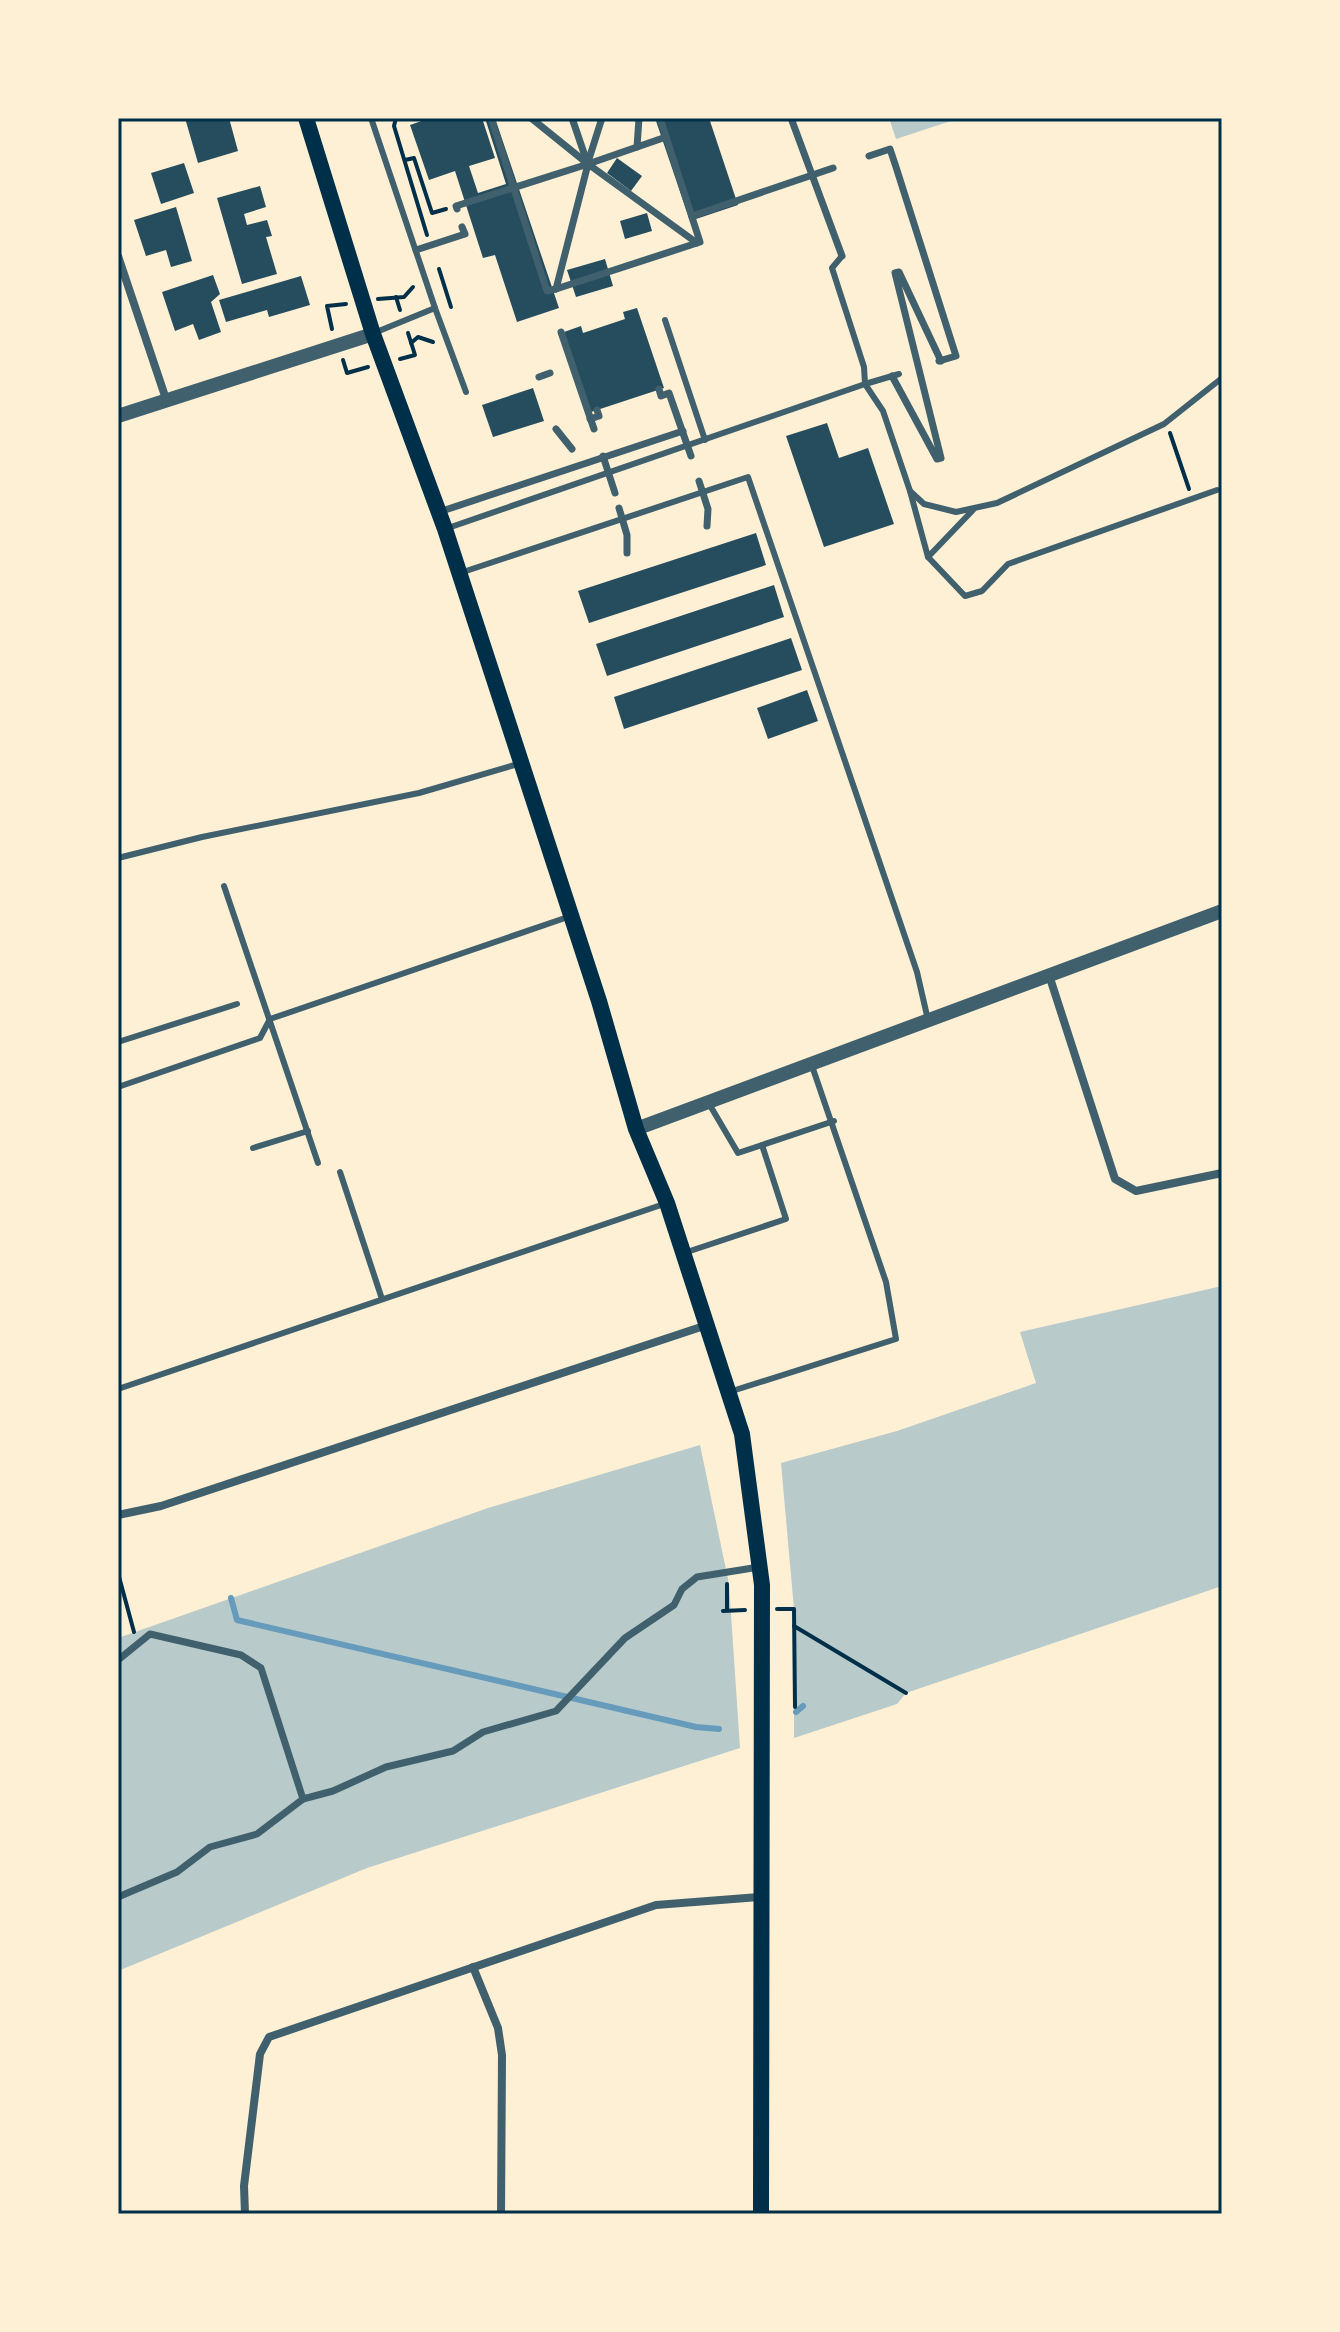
<svg xmlns="http://www.w3.org/2000/svg" width="1340" height="2332" viewBox="0 0 1340 2332" font-family="Ubuntu,sans-serif">
  <style>
    .green { fill: #b9caca }
    .lines { fill: none; stroke-linecap: round; stroke-linejoin: round }
    .stream { stroke: #669bbc; stroke-width: 6 }
    .building { fill: #264d5e }
    .path { stroke: #003049; stroke-width: 4 }
    .service { stroke: #3f606c; stroke-width: 6 }
    .pedestrian { stroke: #3f606c; stroke-width: 7 }
    .minor { stroke: #3f606c; stroke-width: 8 }
    .tertiary { stroke: #3f606c; stroke-width: 14 }
    .secondary { stroke: #003049; stroke-width: 16 }
    .neatline { fill: none; stroke: #003049; stroke-width: 3 }
  </style>
  <rect width="100%" height="100%" fill="#fdf0d5"/>
  <g class="green">
    <polygon points="889,118 960,118 896,139"/>
    <polygon points="1222,1286 1222,1586 906,1693 897,1704 794,1738 794,1609 781,1463 897,1431 1036,1383 1020,1332"/>
    <polygon points="700,1445 729,1584 740,1748 367,1868 118,1971 118,1638 488,1508"/>
  </g>
  <g class="lines">
    <g class="stream">
      <polyline points="231,1598 237,1620 696,1727 719,1729"/>
      <polyline points="796,1712 803,1706"/>
    </g>
  </g>
  <g class="building">
    <polygon points="185,118 229,118 238,151 198,163"/>
    <polygon points="430,118 467,118 469,121 482,118 495,158 469,166 478,193 506,184 485,118 495,118 559,308 517,322 495,255 483,258 455,171 429,180 410,125"/>
    <polygon points="655,118 709,118 738,205 690,221"/>
    <polygon points="617,158 642,176 631,191 607,173"/>
    <polygon points="184,163 194,193 161,204 151,173"/>
    <polygon points="260,186 266,207 244,214 247,225 267,220 272,236 266,237 277,274 242,284 217,198"/>
    <polygon points="176,207 192,261 171,267 166,250 146,256 134,220"/>
    <polygon points="647,213 652,231 625,239 620,221"/>
    <polygon points="605,259 613,286 576,297 567,270"/>
    <polygon points="213,275 220,294 211,302 221,332 199,340 193,324 175,331 162,292"/>
    <polygon points="301,276 310,305 269,317 267,310 226,322 219,300"/>
    <polygon points="637,308 664,388 591,412 564,332 581,326 583,333 625,319 623,312"/>
    <polygon points="533,388 544,421 493,437 482,405"/>
    <polygon points="827,423 839,458 868,448 894,524 824,547 786,436"/>
    <polygon points="756,533 766,565 589,623 578,591"/>
    <polygon points="774,585 784,617 607,676 596,644"/>
    <polygon points="791,638 802,670 624,729 614,697"/>
    <polygon points="807,690 818,721 768,739 757,708"/>
  </g>
  <g class="lines">
    <g class="path">
      <polyline points="396,118 394,126 427,235"/>
      <polyline points="405,160 414,158 432,213 446,209"/>
      <polyline points="439,269 451,307"/>
      <polyline points="396,297 400,310"/>
      <polyline points="378,299 404,297 413,287"/>
      <polyline points="332,329 327,306 346,304"/>
      <polyline points="411,343 418,337 433,342"/>
      <polyline points="400,359 415,355 408,333"/>
      <polyline points="343,360 347,373 368,367"/>
      <polyline points="1170,433 1189,489"/>
      <polyline points="118,1573 134,1632"/>
      <polyline points="727,1584 727,1610"/>
      <polyline points="777,1609 794,1609 795,1707"/>
      <polyline points="723,1611 745,1610"/>
      <polyline points="794,1626 906,1693"/>
    </g>
    <g class="service">
      <polyline points="371,118 435,308"/>
      <polyline points="665,320 705,440"/>
      <polyline points="374,333 435,308 466,392"/>
      <polyline points="899,374 865,384 883,411 910,491 924,504 956,512 997,503 1164,424 1222,378"/>
      <polyline points="910,491 928,557 973,510"/>
      <polyline points="448,528 865,384 864,367 832,268 842,256"/>
      <polyline points="928,557 965,596 982,591 1008,564 1217,490"/>
      <polyline points="463,572 748,477 917,972 928,1020"/>
      <polyline points="118,858 202,837 419,793 518,764"/>
      <polyline points="224,886 318,1163"/>
      <polyline points="118,1042 237,1004"/>
      <polyline points="118,1087 260,1038 270,1019 568,917"/>
      <polyline points="708,1102 738,1153 834,1121"/>
      <polyline points="253,1148 308,1131"/>
      <polyline points="340,1172 382,1299"/>
      <polyline points="684,1253 786,1219 762,1145"/>
      <polyline points="118,1389 664,1204"/>
      <polyline points="729,1392 896,1339 886,1282 811,1063"/>
    </g>
    <g class="pedestrian">
      <polyline points="491,118 547,291 556,289"/>
      <polyline points="572,118 587,162"/>
      <polyline points="660,118 700,242 697,243"/>
      <polyline points="791,118 842,256"/>
      <polyline points="637,147 639,118"/>
      <polyline points="869,156 890,149 896,167 956,356 939,361"/>
      <polyline points="588,162 602,118"/>
      <polygon points="588,164 697,243 556,289"/>
      <polyline points="588,164 666,137"/>
      <polyline points="457,209 456,206 588,164 531,118"/>
      <polyline points="692,216 833,168"/>
      <polyline points="416,250 465,234 462,227"/>
      <polyline points="561,332 594,429"/>
      <polyline points="892,376 937,459 941,458 895,273 899,272 941,361"/>
      <polyline points="539,377 550,373"/>
      <polyline points="659,389 661,396 669,393 691,456"/>
      <polyline points="590,419 599,416 597,410"/>
      <polyline points="556,429 572,449"/>
      <polyline points="603,456 615,493"/>
      <polyline points="699,481 708,509 707,526"/>
      <polyline points="619,508 627,535 627,553"/>
      <polyline points="439,512 683,431"/>
      <polyline points="118,1660 150,1634 241,1655 261,1668 303,1799 333,1791 386,1767 453,1751 483,1732 556,1711 625,1638 674,1605 682,1589 697,1577 759,1567"/>
      <polyline points="118,1897 177,1872 210,1847 257,1834 303,1799"/>
    </g>
    <g class="minor">
      <polyline points="118,256 166,399"/>
      <polyline points="1049,975 1115,1179 1136,1191 1222,1173"/>
      <polyline points="118,1515 161,1506 707,1325"/>
      <polyline points="473,1967 498,2028 502,2055 501,2214"/>
      <polyline points="245,2214 244,2186 260,2054 269,2037 656,1905 759,1897"/>
    </g>
    <g class="tertiary">
      <polyline points="118,416 373,334"/>
      <polyline points="636,1129 1222,911"/>
    </g>
    <polyline class="secondary" points="306,118 373,334 445,529 599,1001 636,1129 667,1203 742,1434 762,1585 761,2214"/>
  </g>
  <rect width="1340" height="2332" fill="none" stroke="#fdf0d5" stroke-width="240"/>
  <rect x="120" y="120" width="1100" height="2092" class="neatline"/>
</svg>
